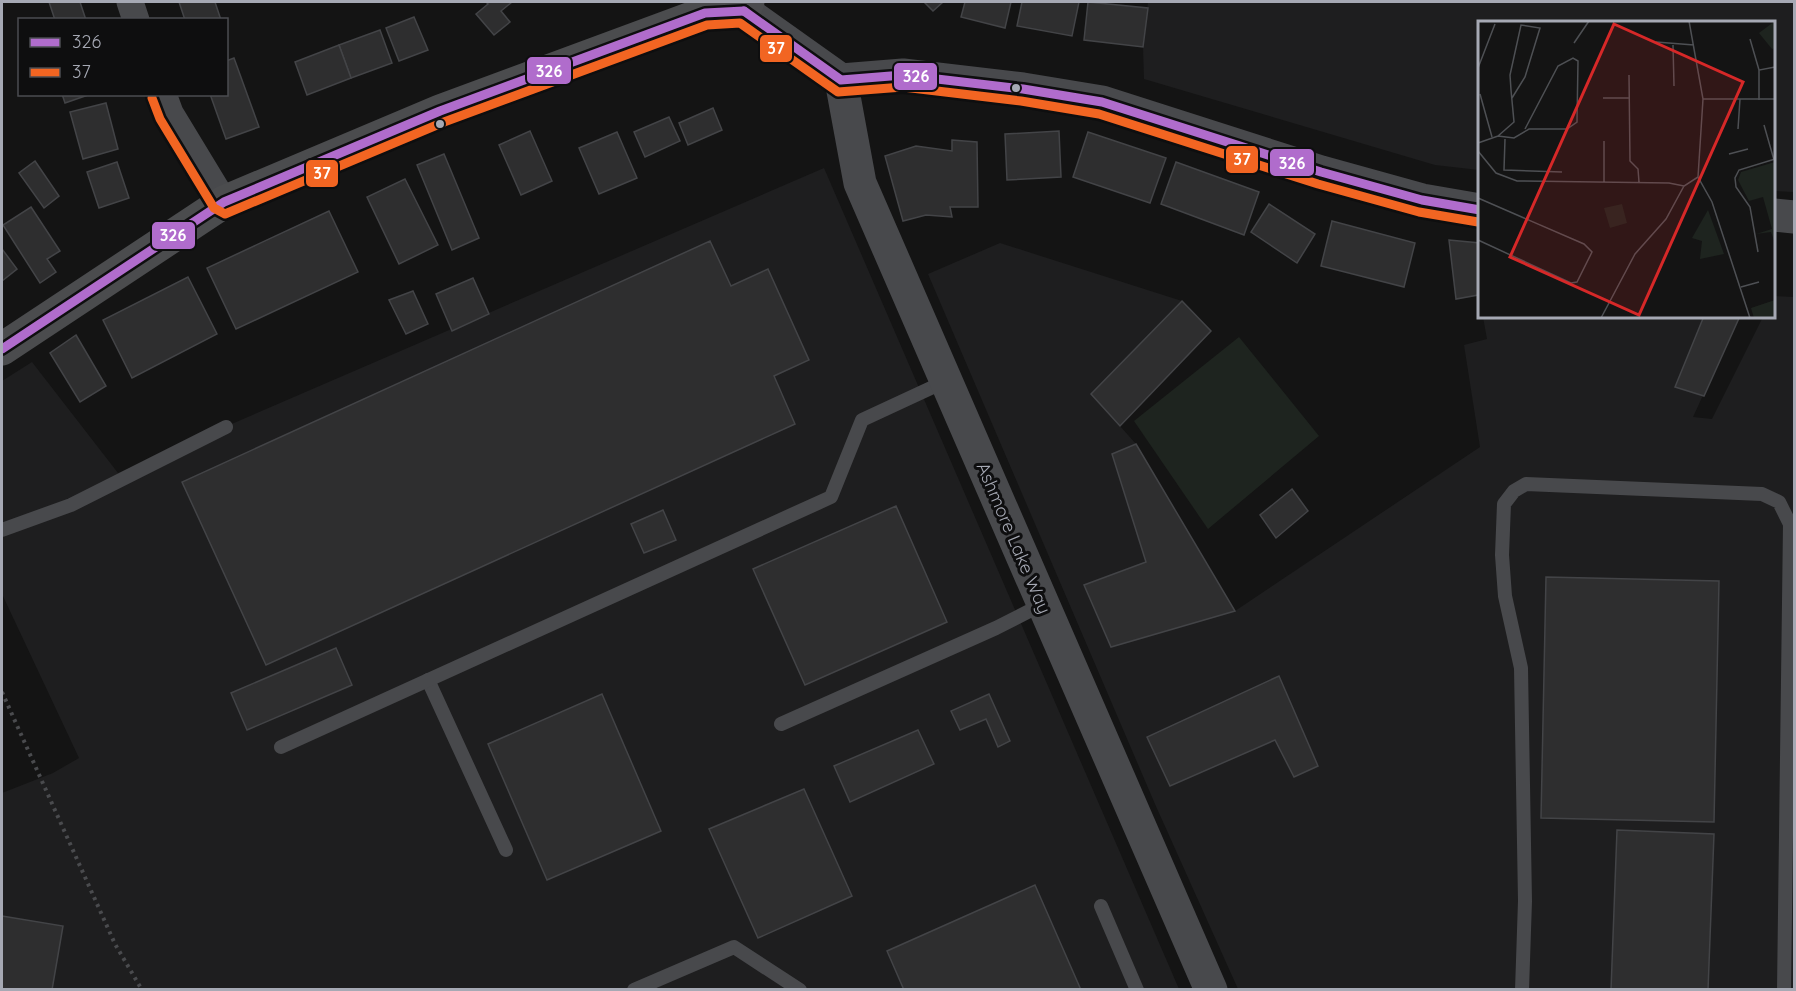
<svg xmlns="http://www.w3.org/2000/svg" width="1796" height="991" viewBox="0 0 1796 991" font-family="Quicksand,sans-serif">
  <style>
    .built { fill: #1e1e1f }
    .green { fill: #1e241f }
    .building { fill: #2e2e2f; stroke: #434447; stroke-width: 1.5 }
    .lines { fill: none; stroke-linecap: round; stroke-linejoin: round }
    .path { stroke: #4a4b4e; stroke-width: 4; stroke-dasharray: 3 4.5; stroke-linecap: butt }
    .service { stroke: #48494c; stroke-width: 14 }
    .minor { stroke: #48494c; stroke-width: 27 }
    .tertiary { stroke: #48494c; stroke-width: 33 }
    .primary { stroke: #4b4c4e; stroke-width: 33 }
    .bus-1-casing { stroke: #0e0e0f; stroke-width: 14 }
    .bus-2-casing { stroke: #0e0e0f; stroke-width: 14 }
    .bus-1 { stroke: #b06ccc; stroke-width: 9 }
    .bus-2 { stroke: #f26522; stroke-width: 9 }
    .bus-dot { fill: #a6a9b4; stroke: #0e0e0f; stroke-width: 2 }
    .labels { text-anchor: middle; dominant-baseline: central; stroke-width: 6; stroke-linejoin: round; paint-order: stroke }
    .street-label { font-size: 18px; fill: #a6a9b4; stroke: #0e0e0f }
    .inset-road { fill: none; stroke: #4e5054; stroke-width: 1.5 }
    .view { fill: #d62828; fill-opacity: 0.15; stroke: #d62828; stroke-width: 3 }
    .inset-edge { fill: none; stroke: #a6a9b4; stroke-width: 3 }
    .line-badge { stroke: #0e0e0f; stroke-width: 2 }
    .badge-label { font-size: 16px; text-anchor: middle; font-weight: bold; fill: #fff }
  </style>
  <rect width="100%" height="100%" fill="#141414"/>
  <g class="built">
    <polygon points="1148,2 1794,2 1794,192 1774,191 1774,22 1480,22 1479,170 1435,165 1144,79 1143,47"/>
    <polygon points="824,168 1179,989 2,989 2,793 53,773 79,758 2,594 2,381 32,362 118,473"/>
    <polygon points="1000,243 1182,301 1211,331 1120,426 1136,444 1235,611 1480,447 1464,345 1487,339 1483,317 1739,317 1693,417 1712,419 1763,317 1774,316 1774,296 1794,297 1794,989 1238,989 1155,804 928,274"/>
  </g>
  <polygon class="green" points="1239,337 1319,436 1208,529 1134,421"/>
  <g class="building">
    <polygon points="49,2 80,2 86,20 55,20"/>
    <polygon points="179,2 215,2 221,20 185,20"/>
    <polygon points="486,2 512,2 501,11 510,22 494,35 476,14 488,4"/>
    <polygon points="924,2 943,2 933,11"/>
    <polygon points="965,2 1011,2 1005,28 961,17"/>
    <polygon points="1022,2 1079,2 1072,36 1017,26"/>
    <polygon points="1088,2 1148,8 1143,47 1084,40"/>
    <polygon points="414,17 428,50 399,61 386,28"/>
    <polygon points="380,30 392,63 351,78 339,45"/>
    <polygon points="339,45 351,78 307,95 295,62"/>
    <polygon points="234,58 259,127 226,139 210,94 226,94 226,61"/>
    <polygon points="62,94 91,94 65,103"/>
    <polygon points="106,103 118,149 83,159 70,112"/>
    <polygon points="713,108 722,130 688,145 679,123"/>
    <polygon points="669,117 680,141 645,157 634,132"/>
    <polygon points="530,131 552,181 521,195 499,145"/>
    <polygon points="1059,131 1061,177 1007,180 1005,134"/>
    <polygon points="617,132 637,178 599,194 579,148"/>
    <polygon points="1088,132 1166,158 1150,203 1073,177"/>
    <polygon points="952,140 977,142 978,207 950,207 952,217 926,215 903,221 885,156 916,146 952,151"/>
    <polygon points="444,154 479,238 452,250 417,165"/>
    <polygon points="35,161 59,196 44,208 19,173"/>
    <polygon points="117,162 129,198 99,208 87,172"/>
    <polygon points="1176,162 1259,192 1244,235 1161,204"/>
    <polygon points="405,179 438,245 399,264 367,197"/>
    <polygon points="1269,204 1315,234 1297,263 1251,232"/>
    <polygon points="31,207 60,251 47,259 56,272 40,283 3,225"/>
    <polygon points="329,211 358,272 236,329 207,268"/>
    <polygon points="1332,221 1415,243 1404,287 1321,266"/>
    <polygon points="1449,240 1480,243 1478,295 1456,299"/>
    <polygon points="710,241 731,286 768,269 809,360 774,376 795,424 266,665 182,482"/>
    <polygon points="2,249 17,269 2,281"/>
    <polygon points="188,277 217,334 132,378 103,320"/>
    <polygon points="473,278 489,314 452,331 436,294"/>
    <polygon points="413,291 428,324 406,334 389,300"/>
    <polygon points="1182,301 1211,331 1120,426 1091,394"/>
    <polygon points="1704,316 1740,316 1704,396 1675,387"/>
    <polygon points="76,335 106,386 80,402 50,353"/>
    <polygon points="1136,444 1235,611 1111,647 1084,585 1146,562 1112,454"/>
    <polygon points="1292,489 1308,511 1276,538 1260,515"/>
    <polygon points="896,506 947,622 805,685 753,569"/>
    <polygon points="663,510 676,540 644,553 631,524"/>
    <polygon points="1546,577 1719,581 1714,822 1541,818"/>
    <polygon points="336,648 352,685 247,730 231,693"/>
    <polygon points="1279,676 1318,766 1294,777 1275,740 1170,786 1147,737"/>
    <polygon points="602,694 661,831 547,880 488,744"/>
    <polygon points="989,694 1010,741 998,747 986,719 960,730 951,711"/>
    <polygon points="918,730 934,764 850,802 834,766"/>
    <polygon points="804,789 852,896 758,938 709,829"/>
    <polygon points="1617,830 1714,834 1708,990 1611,990"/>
    <polygon points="1035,885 1081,990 904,990 887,951"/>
    <polygon points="2,916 63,926 52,990 2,990"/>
  </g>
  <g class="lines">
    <polyline class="path" points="2,692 115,944 142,990"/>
    <g class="service">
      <polyline points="2,530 71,505 226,427"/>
      <polyline points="428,680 506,850"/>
      <polyline points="781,724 996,628 1043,604"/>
      <polyline points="281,747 831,497 862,420 946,381"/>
      <polyline points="1101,906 1137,990"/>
      <polyline points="634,990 734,947 800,990"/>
      <polyline points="1522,990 1525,901 1521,668 1505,596 1502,555 1504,504 1514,491 1526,484 1762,494 1779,502 1790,524 1784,990"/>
    </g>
    <g class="minor">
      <polyline points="130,2 136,20"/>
      <polyline points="163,94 170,113 224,202"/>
    </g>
    <g class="tertiary">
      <polyline points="744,11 841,80 903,75 1023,89 1102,102 1321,172 1422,200 1480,210"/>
      <polyline points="841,80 860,183 1211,990"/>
      <polyline points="1774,215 1794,217"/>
    </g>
    <polyline class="primary" points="2,349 224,202 440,111 705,13 744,11 748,2"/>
    <g class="bus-1-casing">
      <g id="bus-1">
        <polyline points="744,11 841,80 903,75 1023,89 1102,102 1321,172 1422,200 1480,210"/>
        <polyline points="2,349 224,202 440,111 705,13 744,11"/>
      </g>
    </g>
    <g class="bus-2-casing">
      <polyline id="bus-2" points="152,98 160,119 214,208 225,214 444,122 707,25 740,23 838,92 903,87 1021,101 1099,114 1318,184 1419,212 1478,222"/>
    </g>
    <use href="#bus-1" class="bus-1"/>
    <use href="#bus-2" class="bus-2"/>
  </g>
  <g class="bus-dot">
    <circle cx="1016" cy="88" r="5"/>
    <circle cx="440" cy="124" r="5"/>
  </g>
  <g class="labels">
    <g class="street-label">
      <text transform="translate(1014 538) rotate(67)">Ashmore Lake Way</text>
    </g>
  </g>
  <g transform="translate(1478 21)">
    <rect width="297" height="297" fill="#141414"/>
    <path d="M297 0V27L294 28 281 12ZM297 141V222L293 211 278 213 294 208 285 176 271 180 260 159 263 151ZM144 183 149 202 132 207 126 187ZM230 189 246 233 222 238 224 220 214 217ZM297 279V297H276L273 287Z" fill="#1e241f"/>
    <path class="inset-road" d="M211 0 225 78 220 156 234 181 272 297M272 18 281 49M178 21 216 24M96 22 111 0M195 24 196 65M0 47 17 3M151 54 152 140 160 148 161 161M2 73 14 116M125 77H152M225 78H297M281 79V49L297 46M286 104 296 139M260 108 262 78M20 115 36 101 33 69 32 54 43 4 62 7 47 56 34 77M27 118 26 149 84 151M126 120V161M0 122 20 115 36 117 51 108H89L99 101 100 40 95 37 80 45 47 108M0 130 18 152 39 160 191 162 206 165M251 133 270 128M0 177 106 223 114 231 99 261 93 262 0 219M280 231 272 186 258 166 257 157 261 149 297 138M263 266 281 261M123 297 157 233 188 198 206 165 220 156"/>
    <path class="view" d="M136 3 265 61 161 294 32 236Z"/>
    <rect width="297" height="297" class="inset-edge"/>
  </g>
  <g class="line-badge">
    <rect x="759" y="34" width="34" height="29" rx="6" fill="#f26522"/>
    <rect x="526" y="56" width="46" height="29" rx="6" fill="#b06ccc"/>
    <rect x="893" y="62" width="45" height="29" rx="6" fill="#b06ccc"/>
    <rect x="1225" y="145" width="34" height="29" rx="6" fill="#f26522"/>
    <rect x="1269" y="148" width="46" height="29" rx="6" fill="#b06ccc"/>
    <rect x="305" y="159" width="34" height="29" rx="6" fill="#f26522"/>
    <rect x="151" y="221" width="45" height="29" rx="6" fill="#b06ccc"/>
  </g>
  <g class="badge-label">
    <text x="776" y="54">37</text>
    <text x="549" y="77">326</text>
    <text x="916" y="82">326</text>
    <text x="1242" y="165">37</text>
    <text x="1292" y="169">326</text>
    <text x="322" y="179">37</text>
    <text x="173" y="241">326</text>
  </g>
  <rect width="1796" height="991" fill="none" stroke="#a6a9b4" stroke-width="6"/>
  <rect x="18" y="18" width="210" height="78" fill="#0e0e0f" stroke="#4b4c51" stroke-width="1.5"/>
  <rect x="30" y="38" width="30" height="9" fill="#b06ccc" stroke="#4b4c51" stroke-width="1.5"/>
  <text x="72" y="48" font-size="18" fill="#a6a9b4">326</text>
  <rect x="30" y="68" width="30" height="9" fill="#f26522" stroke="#4b4c51" stroke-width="1.5"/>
  <text x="72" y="78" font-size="18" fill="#a6a9b4">37</text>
</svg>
